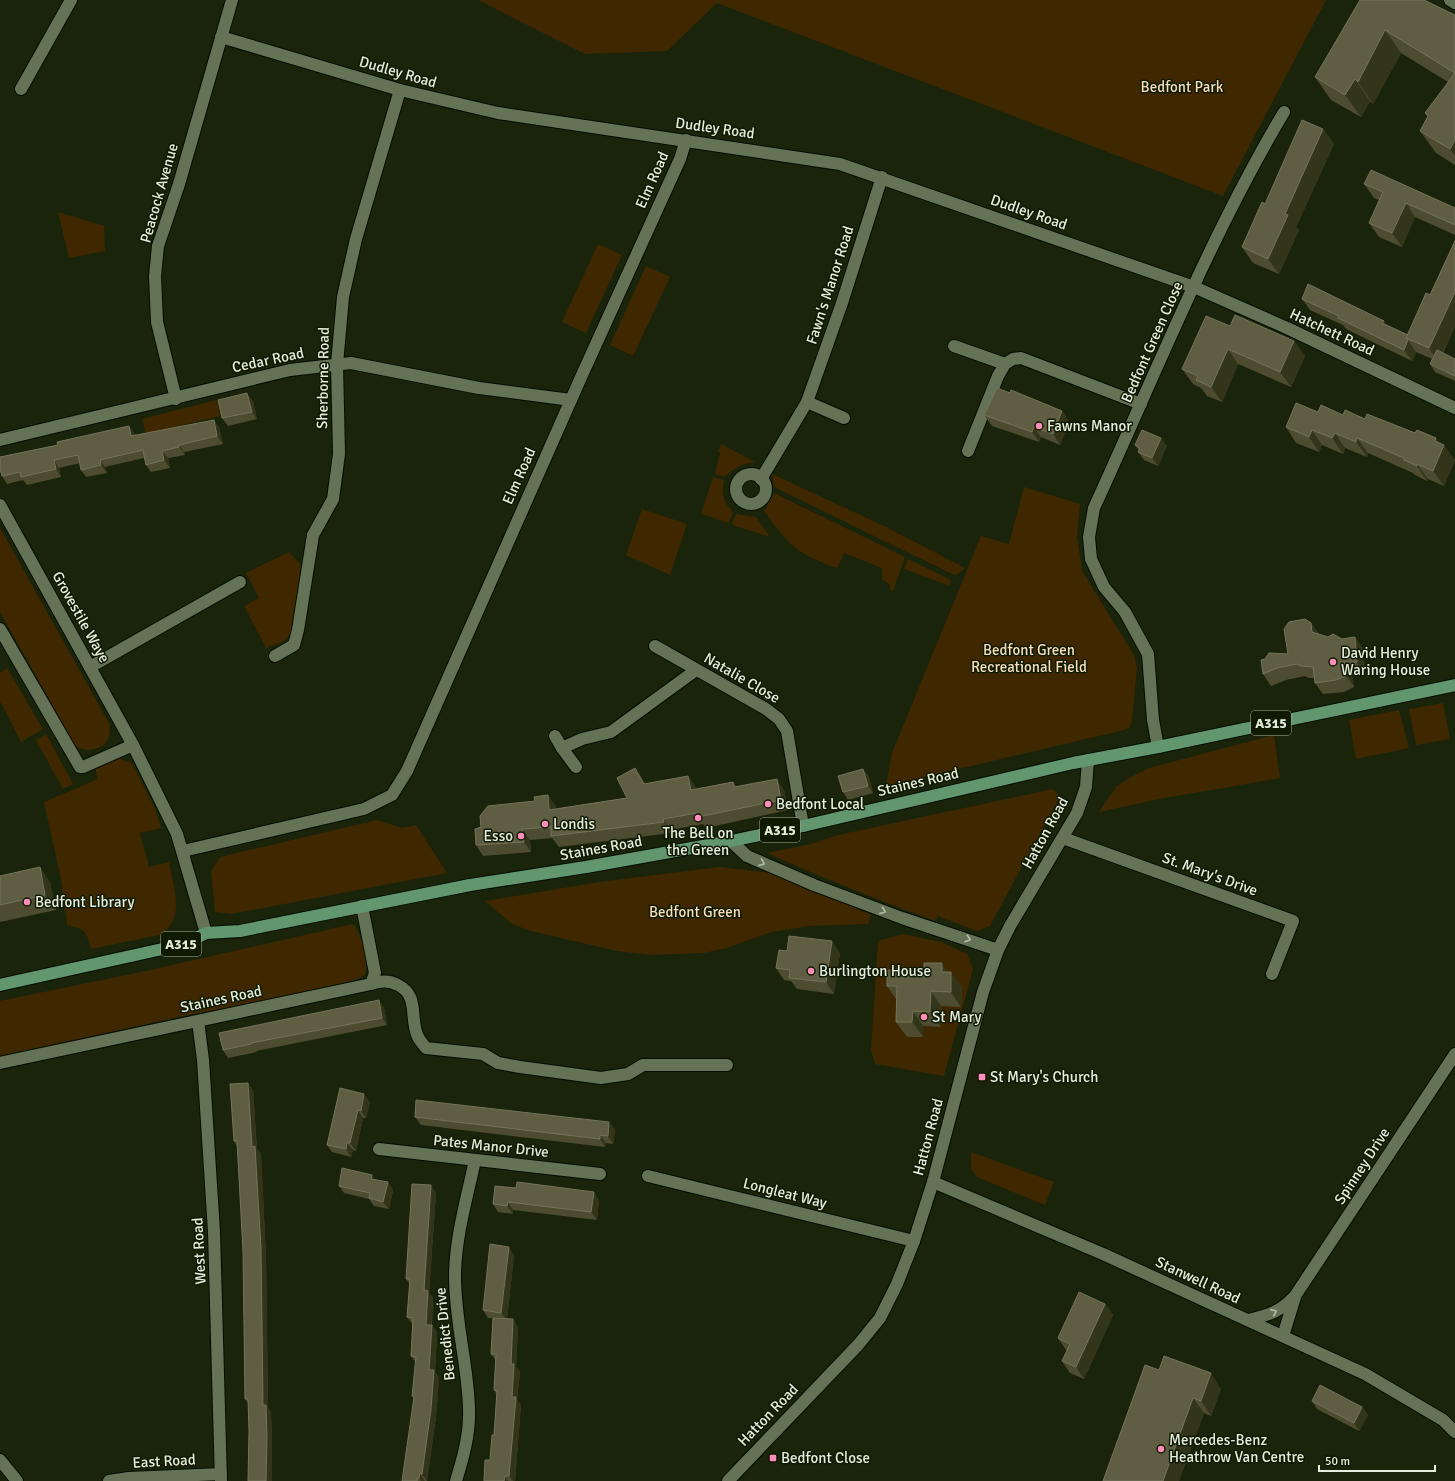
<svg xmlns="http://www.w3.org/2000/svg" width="1455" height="1481" viewBox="0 0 1455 1481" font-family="Signika,sans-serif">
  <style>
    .green { fill: #3f2800 }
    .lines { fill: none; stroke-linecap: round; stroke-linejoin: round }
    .minor-casing { stroke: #040d00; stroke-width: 14 }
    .major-casing { stroke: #040d00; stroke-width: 14 }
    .minor { stroke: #647256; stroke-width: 12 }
    .major { stroke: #61966f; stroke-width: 12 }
    .wall { fill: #4e4c30 }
    .shaded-wall { fill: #323519 }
    .building { fill: #5f5e43; stroke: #74745b }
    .oneway { stroke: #b1bca8 }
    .poi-dot { fill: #ff8eba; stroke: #101a03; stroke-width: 1.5 }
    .labels { text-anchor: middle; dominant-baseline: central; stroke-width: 3; stroke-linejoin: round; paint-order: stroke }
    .shield { fill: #101a03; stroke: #a5ae9c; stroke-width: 1 }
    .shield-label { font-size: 14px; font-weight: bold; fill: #e5eede }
    .street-label { font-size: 15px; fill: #e5eede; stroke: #101a03 }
    .park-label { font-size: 15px; fill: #f8deba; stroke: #101a03 }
    .poi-label { font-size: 15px; fill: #e5eede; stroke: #101a03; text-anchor: start }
  </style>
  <rect width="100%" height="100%" fill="#19240b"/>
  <g class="green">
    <polygon points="478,0 1326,0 1223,196 717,3 667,51 585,54"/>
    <polygon points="58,212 104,226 105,251 69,258"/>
    <polygon points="598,244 622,255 586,333 562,322"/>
    <polygon points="646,266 670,277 633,356 610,345"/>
    <polygon points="217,400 220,416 146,434 142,419"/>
    <path d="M721 444 755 462C742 464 735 467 725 477L715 474 720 453 718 452Z"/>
    <polygon points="772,474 884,526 965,568 958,574 954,575 774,487"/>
    <path d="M713 477 724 480C721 494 723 502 733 512L729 523 701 514Z"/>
    <polygon points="1024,487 1080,504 1077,536 1082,571 1134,655 1137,668 1132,720 1130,727 1124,730 886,786 892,753 981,536 1009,544"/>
    <path d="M774 493 905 557 893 591 890 590V585L882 579V568L844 553 837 568C795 553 790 546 764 511Z"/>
    <polygon points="642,509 687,524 670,575 626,555"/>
    <polygon points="736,514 756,517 770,537 733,525 732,523"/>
    <path d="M0 528 110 725C110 730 110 737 107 741 101 751 83 753 75 745L0 612Z"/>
    <path d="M289 552 301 565C299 582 299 628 286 639 281 644 272 645 266 648L244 606 259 598 246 573Z"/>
    <polygon points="908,559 951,580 950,586 904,569"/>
    <polygon points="7,668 43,729 21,742 0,701 0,673"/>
    <polygon points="1443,703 1450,739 1416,745 1409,709"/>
    <polygon points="1399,710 1409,748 1356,759 1349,720"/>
    <polygon points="46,734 73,784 63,789 36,740"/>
    <polygon points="1274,735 1280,778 1159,799 1099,812 1116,787 1129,778 1149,768"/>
    <path d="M118 758 132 763 155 808 161 828 140 833 149 867 169 862C173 887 187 920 159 935L91 949C88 933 84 928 67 925L61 879 44 802 98 779 95 768Z"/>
    <path d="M1053 789 1059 795 1058 800 990 926 977 931 940 917 938 916 935 921C878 900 823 878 767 853L811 844 838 835Z"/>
    <polygon points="377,820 402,828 416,825 447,873 231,914 215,912 211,871 220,857"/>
    <polygon points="719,867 774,873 787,878 871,915 868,924 810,926 771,932 727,948 704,953 651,955 617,951 531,931 512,924 485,901 599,882"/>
    <path d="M353 924C363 938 369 958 365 975L348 984 179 1017 0 1056V1001L155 969Z"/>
    <polygon points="903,934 941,942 967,954 973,969 944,1076 875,1064 871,1050 878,941"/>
    <polygon points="971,1152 1054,1182 1045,1205 977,1177 971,1169"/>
  </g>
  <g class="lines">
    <g class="minor-casing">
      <g id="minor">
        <polyline points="1450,0 1455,3"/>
        <polyline points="221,37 400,90 498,113 840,164 1194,287 1287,328 1455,408"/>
        <polyline points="21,89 71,0"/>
        <polyline points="954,346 1005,364"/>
        <polyline points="176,399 157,322 155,276 158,246 179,184 232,0"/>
        <polyline points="807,402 844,418"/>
        <polyline points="0,440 290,370 351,363 479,388 571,400"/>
        <polyline points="968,451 998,376 1005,364 1013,359 1021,358 1141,404"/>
        <circle cx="751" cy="489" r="15"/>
        <polyline points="761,479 807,402 842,303 882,177"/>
        <polyline points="0,505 133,745 177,834 206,933"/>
        <polyline points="0,629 80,767 83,767 133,745"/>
        <polyline points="655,646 766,709 779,719 787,731 803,826"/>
        <polyline points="275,656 294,645 298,630 313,535 333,499 339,454 337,364 343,297 356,239 400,90"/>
        <polyline points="90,667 240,582"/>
        <polyline points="555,736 562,748 582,739 611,732 696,670"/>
        <path d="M1158 747 1153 720 1148 654 1125 612 1104 587 1091 559 1089 537 1094 508C1155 375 1209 238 1284 112"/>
        <polyline points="562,748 576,767"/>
        <polyline points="1063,838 1293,921 1272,974"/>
        <polyline points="731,841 747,856 814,885 902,918 998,950"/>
        <polyline points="183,851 364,809 392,795 407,771 582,375 680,159 686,140"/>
        <path d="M371 984C381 981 389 980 398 985 420 996 409 1019 418 1037 420 1041 423 1044 426 1048L483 1054 498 1063 520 1067 601 1078 628 1074 643 1065H727"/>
        <polyline points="198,1021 203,1060 214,1232 221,1481"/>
        <polyline points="0,1063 371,984 375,973 362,906"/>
        <polyline points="379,1149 600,1174"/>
        <polyline points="648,1176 914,1241"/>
        <polyline points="933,1182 1103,1254 1365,1374 1443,1420 1455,1432"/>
        <path d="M1248 1320C1269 1315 1280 1312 1295 1296L1455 1054"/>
        <polyline points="1283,1336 1295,1297"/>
        <polyline points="0,1460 17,1481"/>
        <polyline points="109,1481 129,1478 221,1474"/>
        <path d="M456 1481C463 1458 470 1434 469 1409 468 1365 455 1322 455 1277 455 1238 467 1198 475 1160"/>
        <polyline points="728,1481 858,1345 880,1318 897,1284 914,1241 933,1182 983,992 998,950 1010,926 1077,813 1086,787 1088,760"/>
      </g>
    </g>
    <g class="major-casing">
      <polyline id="major" points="0,985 185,944 206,933 240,931 470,885 586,867 731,841 803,826 1073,763 1158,747 1455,685"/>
    </g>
    <use href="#minor" class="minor"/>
    <use href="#major" class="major"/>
  </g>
  <g class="wall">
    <polygon points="1360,0 1455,15 1455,165 1436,153 1420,131 1428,117 1425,113 1448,82 1401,53 1373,104 1370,101 1361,117 1331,100 1315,77"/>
    <polygon points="1323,129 1334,144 1296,227 1299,230 1279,274 1253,263 1242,247 1265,204"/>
    <polygon points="1364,184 1455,208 1455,235 1415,217 1402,247 1379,237 1369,223 1379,200 1374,198"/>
    <polygon points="1455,241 1455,326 1443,353 1455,359 1455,381 1435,372 1430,364 1432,359 1416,352 1412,361 1346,329 1343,325 1310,310 1302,299 1387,325 1408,335 1430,295"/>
    <polygon points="1230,326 1294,341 1305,356 1291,387 1238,364 1222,402 1207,396 1201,388 1193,384 1182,369"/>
    <polygon points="1010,393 1062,411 1069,422 1060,445 1041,437 1039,442 992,426 984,415"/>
    <polygon points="253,401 257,419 228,426 222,418"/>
    <polygon points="1318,412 1343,415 1365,419 1440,443 1455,460 1444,486 1428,479 1427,481 1415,475 1413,473 1368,453 1367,457 1345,448 1343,454 1322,445 1319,452 1296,443 1286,427"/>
    <polygon points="214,420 219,428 223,444 184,452 185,455 168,458 170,468 151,472 146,465 144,458 105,467 107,473 86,477 81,470 80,463 59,468 61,477 27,485 23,480 7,484 2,476 58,445 129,426 134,433 135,436"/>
    <polygon points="1135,445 1167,446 1158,466 1144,460 1138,452 1139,451"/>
    <polygon points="1311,623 1319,634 1328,637 1342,639 1363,648 1365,674 1352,676 1354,687 1344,692 1323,694 1315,683 1315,678 1309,678 1305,676 1286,680 1271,686 1263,674 1288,654"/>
    <polygon points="635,768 645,784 688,776 695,786 696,789 733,782 736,787 784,790 788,810 706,828 703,824 671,830 671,833 559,847 552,838 530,840 531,852 483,856 476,845 556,806 556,809 627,798"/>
    <polygon points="863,769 869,777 873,793 848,800 843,792"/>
    <polygon points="40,867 50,883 56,910 0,922 0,876"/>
    <polygon points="787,951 840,953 834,994 797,989 791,981 784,980 776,968"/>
    <polygon points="949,972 962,987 961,1007 941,1006 941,1027 923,1026 923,1037 907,1037 896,1022 896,999 887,986"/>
    <polygon points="384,1008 387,1025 256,1051 257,1052 228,1058 223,1050"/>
    <polygon points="340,1088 370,1102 366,1118 363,1118 356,1151 353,1150 351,1157 332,1152 327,1145"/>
    <polygon points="253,1090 257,1149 261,1154 266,1257 268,1408 271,1412 272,1444 272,1481 248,1481 249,1431 248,1403 245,1399 243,1251 237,1146 234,1141"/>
    <polygon points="415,1117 615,1129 613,1144 606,1143 605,1147 421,1125"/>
    <polygon points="372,1175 375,1180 388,1182 393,1190 389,1209 374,1206 369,1199 344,1193 339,1186"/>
    <polygon points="495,1186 599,1200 597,1220 513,1210 513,1214 498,1212 493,1204"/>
    <polygon points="436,1193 429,1293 433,1298 432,1325 437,1333 435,1372 439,1378 436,1417 427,1481 402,1481 414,1398 412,1396 416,1363 411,1356 413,1325 407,1317 410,1284 406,1279"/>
    <polygon points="514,1255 507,1319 518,1327 516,1367 520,1372 517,1400 521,1405 515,1481 484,1481 490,1460 494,1435 497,1395 494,1390 496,1361 491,1354 493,1318 488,1318 483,1310"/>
    <polygon points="1105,1304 1113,1315 1084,1379 1070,1373 1062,1361 1067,1350 1066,1350 1058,1338"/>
    <polygon points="1159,1370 1221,1389 1211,1416 1204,1413 1179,1481 1103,1481"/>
    <polygon points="1312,1401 1362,1407 1368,1415 1359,1431 1317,1409"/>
  </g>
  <g class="shaded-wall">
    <polygon points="1385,30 1401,53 1373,104 1358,82"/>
    <polygon points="1355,79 1370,101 1361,117 1345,95"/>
    <polygon points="1323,129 1334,144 1296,227 1299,230 1279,274 1268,259 1285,214"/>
    <polygon points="1455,140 1455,156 1450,149"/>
    <polygon points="1406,203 1415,217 1402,247 1392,233"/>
    <polygon points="1455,292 1455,326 1438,362 1429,348"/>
    <polygon points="1384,321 1392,332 1382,323"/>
    <polygon points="1408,340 1416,352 1412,361 1404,350"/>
    <polygon points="1294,341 1305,356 1291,387 1280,372"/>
    <polygon points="1228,349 1238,364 1222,402 1211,387"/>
    <polygon points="247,393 253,401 257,419 252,412"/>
    <polygon points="1062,411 1069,422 1060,445 1053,434"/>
    <polygon points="214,420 219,428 223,444 217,436"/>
    <polygon points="129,426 134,433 137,444 131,436"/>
    <polygon points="1034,427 1041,437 1039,442 1032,432"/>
    <polygon points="1312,430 1322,445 1319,452 1309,437"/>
    <polygon points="1335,433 1345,448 1343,454 1332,438"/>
    <polygon points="1161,438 1167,446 1158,466 1152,458"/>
    <polygon points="1357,438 1368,453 1367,457 1356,442"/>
    <polygon points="1436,438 1443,448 1444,445 1455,460 1444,486 1433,471 1435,441"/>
    <polygon points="179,445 184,452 185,455 179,447"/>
    <polygon points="162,451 168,458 170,468 164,460"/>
    <polygon points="54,460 59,468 61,477 56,469"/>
    <polygon points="100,460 105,467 107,473 101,465"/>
    <polygon points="1417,464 1428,479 1427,481 1417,466"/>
    <polygon points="1311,623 1319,634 1312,632"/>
    <polygon points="1355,637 1363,648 1365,674 1357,662"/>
    <polygon points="1344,664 1352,676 1354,687 1346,676"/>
    <polygon points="635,768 642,778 651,795 644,784"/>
    <polygon points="863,769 869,777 873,793 868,786"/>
    <polygon points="688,776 695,786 698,801 691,790"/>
    <polygon points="777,779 784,790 788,810 781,800"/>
    <polygon points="548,795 556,806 557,820 549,810"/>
    <polygon points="663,819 671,830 671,833 664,822"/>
    <polygon points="522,829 530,840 531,852 524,842"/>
    <polygon points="40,867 50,883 56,910 45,895"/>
    <polygon points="832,941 840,953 834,994 826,982"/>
    <polygon points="942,963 951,976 951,972 962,987 961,1007 951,992 942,972"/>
    <polygon points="931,991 941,1006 941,1027 930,1012"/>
    <polygon points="379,1000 384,1008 387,1025 382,1018"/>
    <polygon points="913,1011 923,1026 923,1037 912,1022"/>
    <polygon points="248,1083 253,1090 257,1149 261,1154 266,1257 268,1408 271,1412 272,1444 272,1481 266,1481 263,1405 252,1147"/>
    <polygon points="364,1094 370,1102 366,1118 361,1111"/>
    <polygon points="358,1110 363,1118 356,1151 350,1143"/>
    <polygon points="609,1122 615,1129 613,1144 608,1136"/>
    <polygon points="600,1135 606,1143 605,1147 600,1139"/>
    <polygon points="347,1143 353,1150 351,1157 346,1149"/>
    <polygon points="372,1175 377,1183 371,1179"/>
    <polygon points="388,1182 393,1190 389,1209 383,1202"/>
    <polygon points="431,1185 436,1193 429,1293 433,1298 431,1333 426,1325 424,1290"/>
    <polygon points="594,1192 599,1200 597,1220 591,1212"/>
    <polygon points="508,1202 513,1210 513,1214 507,1206"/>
    <polygon points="509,1247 514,1255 507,1320 501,1313"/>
    <polygon points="1105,1304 1113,1315 1084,1379 1076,1367"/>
    <polygon points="513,1319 518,1327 516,1367 520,1372 517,1400 521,1405 515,1481 513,1481 509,1476 511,1364"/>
    <polygon points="432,1325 437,1333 435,1372 439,1378 436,1417 427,1481 422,1474 429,1370"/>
    <polygon points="1211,1373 1221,1389 1211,1416 1201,1401"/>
    <polygon points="1193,1398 1204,1413 1179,1481 1163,1481"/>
    <polygon points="1362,1407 1368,1415 1359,1431 1354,1423"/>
    <polygon points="420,1473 425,1481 421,1481 419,1478"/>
    <polygon points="505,1476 508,1481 504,1481"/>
  </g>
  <g class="building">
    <polygon points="1360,0 1424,0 1455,15 1455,73 1385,30 1358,82 1355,79 1345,95 1315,77"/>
    <polygon points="1455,73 1455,140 1450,149 1420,131 1428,116 1425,113"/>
    <polygon points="1302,120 1323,129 1285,214 1288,215 1268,259 1242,247 1262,202 1265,204"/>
    <polygon points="1371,170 1455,208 1455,225 1406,203 1392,233 1369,223 1383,192 1364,184"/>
    <polygon points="1455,241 1455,292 1429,348 1406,338 1426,293 1430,295"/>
    <polygon points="1308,284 1384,321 1382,323 1408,335 1406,338 1408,340 1404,350 1338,318 1339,316 1302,299"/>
    <polygon points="1235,315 1294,341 1280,372 1228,349 1211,387 1196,380 1198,376 1182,369 1206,316 1230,326"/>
    <polygon points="1437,350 1455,359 1455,376 1430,364"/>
    <polygon points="997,388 1010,393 1011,390 1062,411 1053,434 1034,427 1032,432 984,415"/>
    <polygon points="247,393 252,412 222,418 218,400"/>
    <polygon points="1296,403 1318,412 1321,405 1343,415 1345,410 1365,419 1367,414 1415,433 1417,430 1436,438 1435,441 1444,445 1433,471 1417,464 1417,466 1404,460 1404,458 1357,438 1356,442 1335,433 1332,438 1312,430 1309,437 1286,427"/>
    <polygon points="214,420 217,436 179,445 179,447 162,451 164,460 146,465 143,450 100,460 101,465 81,470 78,455 54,460 56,469 21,477 20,472 2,476 0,469 0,457 58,445 57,442 129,426 131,436"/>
    <polygon points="1142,430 1161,438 1152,458 1138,452 1140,448 1135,445"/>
    <polygon points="1305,619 1311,623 1312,632 1328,637 1333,634 1342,639 1355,637 1357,662 1344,664 1346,676 1336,680 1315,683 1313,667 1301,666 1297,664 1277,668 1263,674 1261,660 1265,659 1269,653 1288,654 1284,629 1289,622"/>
    <polygon points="635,768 644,784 688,776 691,790 733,782 734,787 777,779 781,800 698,817 697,813 663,819 664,822 551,836 551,827 522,829 524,842 476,845 475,829 481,827 480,816 488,806 535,801 534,797 548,795 549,810 627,798 617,778"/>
    <polygon points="863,769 868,786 843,792 838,776"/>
    <polygon points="40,867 45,895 0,905 0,876"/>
    <polygon points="789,936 832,941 826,982 789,978 790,970 776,968 779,950 787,951"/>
    <polygon points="924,963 942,963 942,972 951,972 951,992 931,991 930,1012 913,1011 912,1022 896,1022 897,986 887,986 887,970 924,971"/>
    <polygon points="379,1000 382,1018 251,1043 251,1044 223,1050 219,1033"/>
    <polygon points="248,1083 252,1147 255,1146 261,1249 263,1405 266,1405 267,1436 266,1481 248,1481 249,1431 248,1399 245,1399 243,1251 237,1141 234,1141 230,1084"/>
    <polygon points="340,1088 364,1094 361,1111 358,1110 350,1143 347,1143 346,1149 327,1145"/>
    <polygon points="416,1100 609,1122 608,1136 600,1135 600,1139 415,1117"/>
    <polygon points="342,1168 372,1175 371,1179 388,1182 383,1202 369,1198 370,1193 339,1186"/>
    <polygon points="517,1182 594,1192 591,1212 508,1202 507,1206 493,1204 495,1186 516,1188"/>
    <polygon points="412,1184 431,1185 424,1290 428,1291 426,1325 432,1325 429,1370 434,1370 431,1409 422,1474 420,1473 419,1478 417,1478 417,1481 402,1481 414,1397 412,1396 416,1357 411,1356 413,1318 407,1317 410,1279 406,1279"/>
    <polygon points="490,1244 509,1247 501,1313 483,1310"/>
    <polygon points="1079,1292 1105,1304 1076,1367 1062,1361 1070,1344 1058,1338"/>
    <polygon points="493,1318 513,1319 511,1364 514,1364 512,1397 516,1397 509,1476 505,1476 504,1481 484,1481 485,1460 490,1460 492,1435 494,1435 497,1391 494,1390 496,1354 491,1354"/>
    <polygon points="1164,1356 1211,1373 1201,1401 1193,1398 1163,1481 1103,1481 1145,1365 1159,1370"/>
    <polygon points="1320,1385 1362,1407 1354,1423 1312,1401"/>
  </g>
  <defs><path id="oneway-chevron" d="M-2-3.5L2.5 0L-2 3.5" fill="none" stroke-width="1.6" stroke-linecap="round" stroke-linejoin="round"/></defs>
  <g class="oneway">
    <use href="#oneway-chevron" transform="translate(762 863) rotate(23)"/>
    <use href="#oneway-chevron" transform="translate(883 911) rotate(21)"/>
    <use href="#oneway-chevron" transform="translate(968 939) rotate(18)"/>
    <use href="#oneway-chevron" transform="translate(1274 1312) rotate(-24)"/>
  </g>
  <g class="poi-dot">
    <circle cx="1039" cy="426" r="4"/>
    <circle cx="1333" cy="662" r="4"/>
    <circle cx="768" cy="804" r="4"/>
    <circle cx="698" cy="818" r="4"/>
    <circle cx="545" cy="824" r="4"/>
    <circle cx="521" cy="836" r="4"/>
    <circle cx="27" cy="902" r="4"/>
    <circle cx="811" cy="971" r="4"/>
    <circle cx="924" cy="1017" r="4"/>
    <rect x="978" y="1073" width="8" height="8" rx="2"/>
    <circle cx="1161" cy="1449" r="4"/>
    <rect x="769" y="1454" width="8" height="8" rx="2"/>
  </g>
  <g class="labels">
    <g class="shield">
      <rect x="1251" y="711" width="40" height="24" rx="3"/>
      <rect x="760" y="818" width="40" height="24" rx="3"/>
      <rect x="161" y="932" width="40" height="24" rx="3"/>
    </g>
    <g class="shield-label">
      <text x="1271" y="723">A315</text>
      <text x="780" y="830">A315</text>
      <text x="181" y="944">A315</text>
    </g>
    <g class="street-label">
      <text transform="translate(398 72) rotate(16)">Dudley Road</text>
      <text transform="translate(715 128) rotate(8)">Dudley Road</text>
      <text transform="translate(652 180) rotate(-66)">Elm Road</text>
      <text transform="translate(159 193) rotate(-74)">Peacock Avenue</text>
      <text transform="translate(1029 212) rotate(19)">Dudley Road</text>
      <text transform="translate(830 285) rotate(-72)">Fawn's Manor Road</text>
      <text transform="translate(1332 332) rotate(25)">Hatchett Road</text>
      <text transform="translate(1152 342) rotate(-66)">Bedfont Green Close</text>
      <text transform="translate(268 360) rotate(-12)">Cedar Road</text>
      <text transform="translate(323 378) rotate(-89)">Sherborne Road</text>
      <text transform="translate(519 476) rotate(-66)">Elm Road</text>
      <text transform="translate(81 617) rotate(61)">Grovestile Waye</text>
      <text transform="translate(742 678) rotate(30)">Natalie Close</text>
      <text transform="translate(918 782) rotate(-13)">Staines Road</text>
      <text transform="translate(1045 833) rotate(-61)">Hatton Road</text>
      <text transform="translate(601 848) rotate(-10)">Staines Road</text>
      <text transform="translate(1210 874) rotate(20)">St. Mary's Drive</text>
      <text transform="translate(221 999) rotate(-12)">Staines Road</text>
      <text transform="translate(928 1137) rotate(-75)">Hatton Road</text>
      <text transform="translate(491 1146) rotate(6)">Pates Manor Drive</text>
      <text transform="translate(1362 1166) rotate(-57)">Spinney Drive</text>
      <text transform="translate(785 1193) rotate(14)">Longleat Way</text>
      <text transform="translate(199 1251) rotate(-93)">West Road</text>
      <text transform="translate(1198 1280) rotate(25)">Stanwell Road</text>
      <text transform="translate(445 1334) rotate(-96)">Benedict Drive</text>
      <text transform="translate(768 1415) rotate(-46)">Hatton Road</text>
      <text transform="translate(164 1461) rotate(-3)">East Road</text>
    </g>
    <g class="park-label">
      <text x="1182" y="87">Bedfont Park</text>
      <text x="1029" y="650">Bedfont Green<tspan x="1029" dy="17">Recreational Field</tspan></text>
      <text x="695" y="912">Bedfont Green</text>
    </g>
    <g class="poi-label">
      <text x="1047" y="426">Fawns Manor</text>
      <text x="1341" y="653">David Henry<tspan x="1341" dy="17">Waring House</tspan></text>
      <text x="776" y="804">Bedfont Local</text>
      <text x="553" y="824">Londis</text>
      <text x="698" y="833" text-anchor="middle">The Bell on<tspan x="698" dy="17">the Green</tspan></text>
      <text x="513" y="836" text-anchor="end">Esso</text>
      <text x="35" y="902">Bedfont Library</text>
      <text x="819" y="971">Burlington House</text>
      <text x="932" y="1017">St Mary</text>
      <text x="990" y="1077">St Mary's Church</text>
      <text x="1169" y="1440">Mercedes-Benz<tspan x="1169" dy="17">Heathrow Van Centre</tspan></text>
      <text x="781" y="1458">Bedfont Close</text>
    </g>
  </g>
  <path d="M1319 1465v6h116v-6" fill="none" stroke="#e5eede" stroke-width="2"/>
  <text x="1325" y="1465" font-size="12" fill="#e5eede" stroke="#101a03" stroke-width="3" paint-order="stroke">50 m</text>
</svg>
